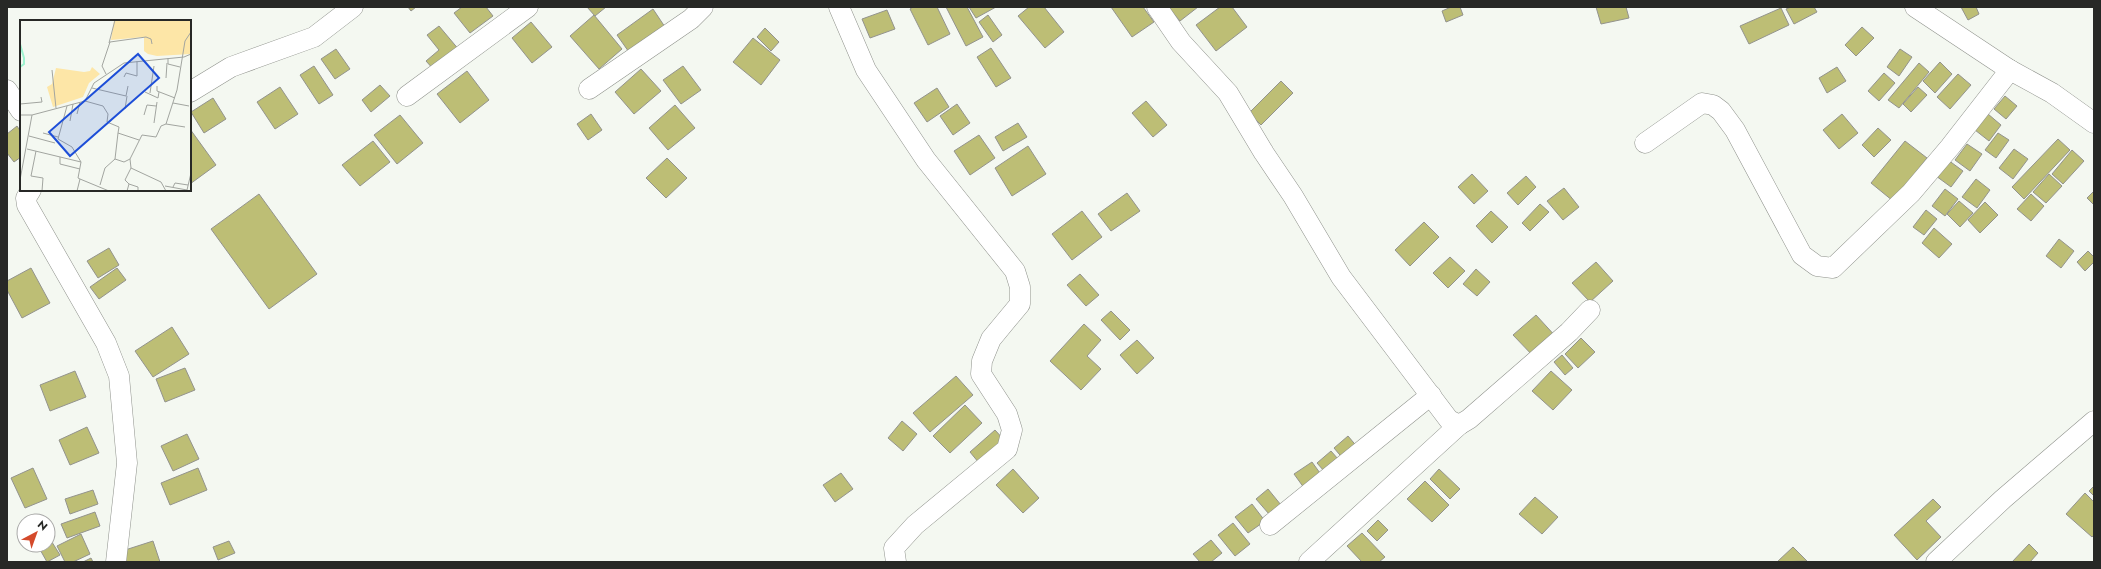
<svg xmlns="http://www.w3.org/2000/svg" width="2101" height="569" viewBox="0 0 2101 569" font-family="Jost,sans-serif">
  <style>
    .building { fill: #bdbe75; stroke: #93938d }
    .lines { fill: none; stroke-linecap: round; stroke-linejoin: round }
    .minor-casing { stroke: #8f928c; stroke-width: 21 }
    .minor { stroke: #fff; stroke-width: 20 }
    .inset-river { fill: none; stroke: #9ff3d0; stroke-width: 2 }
    .inset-road { fill: none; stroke: #a2a5a0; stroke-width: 1 }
    .view { fill: #1d4ed8; fill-opacity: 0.15; stroke: #1d4ed8; stroke-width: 2 }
    .inset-edge { fill: none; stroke: #272826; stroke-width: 2 }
  </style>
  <rect width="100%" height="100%" fill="#f4f8f1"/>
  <g class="building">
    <polygon points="408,7 416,7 411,11"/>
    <polygon points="462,7 486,7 493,16 470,33 454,13"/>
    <polygon points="587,7 606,7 595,16"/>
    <polygon points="913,7 937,7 950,34 928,45 910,9"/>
    <polygon points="946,7 967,7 983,37 966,46"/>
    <polygon points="969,7 996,7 976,18"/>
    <polygon points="1029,7 1044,7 1064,32 1045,48 1018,16"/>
    <polygon points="1111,7 1143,7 1154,22 1132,37"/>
    <polygon points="1168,7 1198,7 1180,21"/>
    <polygon points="1220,7 1232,7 1247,27 1216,51 1196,25"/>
    <polygon points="1451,7 1460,7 1463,15 1446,22 1442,11"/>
    <polygon points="1596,7 1626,7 1629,18 1601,24"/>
    <polygon points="1791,7 1814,7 1817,12 1794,24 1786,9"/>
    <polygon points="1961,7 1976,7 1979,14 1968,20"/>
    <polygon points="1781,8 1789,25 1749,44 1740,26"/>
    <polygon points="653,9 667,30 631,55 617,35"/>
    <polygon points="887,10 895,29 870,38 862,19"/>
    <polygon points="594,15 622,49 599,69 570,36"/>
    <polygon points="988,15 1002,35 993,42 979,22"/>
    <polygon points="531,22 552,47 532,63 512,38"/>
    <polygon points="439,26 460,51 435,71 426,61 439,50 427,35"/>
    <polygon points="1862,27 1874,38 1856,56 1845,45"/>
    <polygon points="765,28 779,42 771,51 757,37"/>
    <polygon points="753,38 780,60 761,85 733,62"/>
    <polygon points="991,48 1011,78 996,87 977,57"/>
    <polygon points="336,49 350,69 335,79 321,59"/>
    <polygon points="1900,49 1912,57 1899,76 1887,67"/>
    <polygon points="1940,62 1952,74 1935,93 1923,81"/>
    <polygon points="1919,63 1929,72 1899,108 1888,100"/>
    <polygon points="314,66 333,95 319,104 300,75"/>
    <polygon points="683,66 701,90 681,104 663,80"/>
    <polygon points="1837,67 1846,81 1827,93 1819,78"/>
    <polygon points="641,69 661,91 634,114 615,92"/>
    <polygon points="467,71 489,100 460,123 437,94"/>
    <polygon points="1884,73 1895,83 1879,101 1868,91"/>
    <polygon points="1958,74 1971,85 1950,109 1937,97"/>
    <polygon points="1281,81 1293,93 1261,125 1249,113"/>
    <polygon points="380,85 390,96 371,112 362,100"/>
    <polygon points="280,87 298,114 275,129 257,102"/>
    <polygon points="1918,87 1927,95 1911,112 1903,104"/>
    <polygon points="937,88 949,107 927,122 914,103"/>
    <polygon points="2005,96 2017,106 2006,119 1994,109"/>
    <polygon points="213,98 226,119 204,133 191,112"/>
    <polygon points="1146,101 1167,125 1153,137 1132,113"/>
    <polygon points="957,104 970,123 953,135 940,116"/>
    <polygon points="675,105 695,128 668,150 649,128"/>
    <polygon points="591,114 602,130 588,140 577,124"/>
    <polygon points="1842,114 1858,133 1839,149 1823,130"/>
    <polygon points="1988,114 2001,125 1989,141 1975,130"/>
    <polygon points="400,115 423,143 397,164 374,135"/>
    <polygon points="1018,123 1027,137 1003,151 995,137"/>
    <polygon points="17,126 21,132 21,157 14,162 7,153 7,134"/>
    <polygon points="1878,128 1891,140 1874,157 1862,145"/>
    <polygon points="190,129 216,165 190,184"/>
    <polygon points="1998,133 2009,140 1996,158 1985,150"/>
    <polygon points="979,135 995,158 970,175 954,151"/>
    <polygon points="2058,139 2070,150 2024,199 2012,187"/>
    <polygon points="373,141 390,162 360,186 342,165"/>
    <polygon points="1905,141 1927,158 1893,201 1871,183"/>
    <polygon points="1967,144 1982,154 1970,171 1955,160"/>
    <polygon points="1028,146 1046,174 1012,196 995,168"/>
    <polygon points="2014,149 2028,159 2013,179 1999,168"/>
    <polygon points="2072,150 2084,161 2063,184 2052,174"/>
    <polygon points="667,158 687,178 666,198 646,178"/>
    <polygon points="1948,160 1963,171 1951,187 1936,176"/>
    <polygon points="1472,174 1488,191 1474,204 1458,187"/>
    <polygon points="2049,174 2062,186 2046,203 2033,192"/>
    <polygon points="1526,176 1536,187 1518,205 1507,193"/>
    <polygon points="1976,179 1990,190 1977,208 1962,197"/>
    <polygon points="1564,188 1579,207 1563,220 1547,201"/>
    <polygon points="1945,189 1958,199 1945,216 1932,206"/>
    <polygon points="2094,191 2094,205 2087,198"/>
    <polygon points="1127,193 1140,211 1111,231 1098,214"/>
    <polygon points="259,194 317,274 269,309 211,229"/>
    <polygon points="2031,194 2044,206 2031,221 2017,209"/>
    <polygon points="1959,201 1973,213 1960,227 1947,214"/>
    <polygon points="1985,202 1998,215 1980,233 1968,220"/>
    <polygon points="1540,204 1549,212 1530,231 1522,223"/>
    <polygon points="1926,210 1937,219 1924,235 1913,227"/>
    <polygon points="1082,211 1102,237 1072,260 1052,234"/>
    <polygon points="1491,211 1508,227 1492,243 1476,226"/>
    <polygon points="1424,222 1439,237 1410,266 1395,250"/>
    <polygon points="1934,228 1952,244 1939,258 1922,243"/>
    <polygon points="2059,239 2074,251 2061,268 2046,256"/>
    <polygon points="109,248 119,265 98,278 87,261"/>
    <polygon points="2088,251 2094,257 2094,262 2085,271 2077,262"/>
    <polygon points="1450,257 1465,271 1448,288 1433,273"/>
    <polygon points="1596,262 1613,281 1590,302 1572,283"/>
    <polygon points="31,268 50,303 22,318 7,290 7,281"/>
    <polygon points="117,268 126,280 99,299 90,287"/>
    <polygon points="1476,269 1490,282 1477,296 1463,284"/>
    <polygon points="1080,274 1099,295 1086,306 1067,285"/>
    <polygon points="1111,311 1130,330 1120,340 1101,320"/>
    <polygon points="1536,315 1558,339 1536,359 1513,335"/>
    <polygon points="1084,324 1101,340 1087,356 1101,369 1081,390 1050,361"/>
    <polygon points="172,327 189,354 153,377 135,351"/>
    <polygon points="1581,338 1595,352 1578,368 1565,354"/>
    <polygon points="1137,340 1154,358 1137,374 1120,355"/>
    <polygon points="1562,355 1573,368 1565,375 1554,362"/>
    <polygon points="185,368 195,390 165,402 156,379"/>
    <polygon points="75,371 86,397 50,411 40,385"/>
    <polygon points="1551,371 1572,390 1553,410 1532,391"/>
    <polygon points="956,376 973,395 930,432 913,413"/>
    <polygon points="965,405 982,423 950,453 933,436"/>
    <polygon points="902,421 917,434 903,451 888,438"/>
    <polygon points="87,427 99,453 70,465 59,440"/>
    <polygon points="995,430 1005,441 979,463 970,452"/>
    <polygon points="187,434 199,459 173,471 161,446"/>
    <polygon points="1348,436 1359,449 1345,461 1334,448"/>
    <polygon points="1331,451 1345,467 1331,479 1317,463"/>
    <polygon points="1312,462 1325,480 1307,492 1294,474"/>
    <polygon points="33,468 47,499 25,508 11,478"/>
    <polygon points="198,468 207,490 170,505 161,483"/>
    <polygon points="1013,469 1039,498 1023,513 996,485"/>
    <polygon points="1439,469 1460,489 1450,499 1430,479"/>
    <polygon points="841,473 853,489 835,502 823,485"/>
    <polygon points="1425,481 1449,505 1432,522 1407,499"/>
    <polygon points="2094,486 2094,496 2089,491"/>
    <polygon points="1268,489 1281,505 1269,514 1256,499"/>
    <polygon points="93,490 98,504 70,514 65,499"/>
    <polygon points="2085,493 2094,502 2094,535 2092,537 2066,514"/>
    <polygon points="1535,497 1558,517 1542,534 1519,514"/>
    <polygon points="1933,499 1941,507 1926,521 1941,537 1917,560 1894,535"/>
    <polygon points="1252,504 1265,521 1248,533 1235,517"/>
    <polygon points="95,512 100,526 67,538 61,524"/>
    <polygon points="1378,520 1388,530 1377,541 1367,531"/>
    <polygon points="1233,523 1250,544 1235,556 1218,535"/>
    <polygon points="1362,533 1385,557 1379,562 1362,562 1347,546"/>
    <polygon points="81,534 90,554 73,562 65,562 57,546"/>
    <polygon points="50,539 60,555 47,562 38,546 48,545 48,540"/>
    <polygon points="1211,540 1222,553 1211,562 1200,562 1193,554"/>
    <polygon points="153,541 160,562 125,562 122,551"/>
    <polygon points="229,541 235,553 218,560 213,547"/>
    <polygon points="2029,544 2038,553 2030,562 2012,562"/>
    <polygon points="1793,547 1807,561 1777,562"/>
    <polygon points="91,558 93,562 83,562"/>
  </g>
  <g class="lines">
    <g class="minor-casing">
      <g id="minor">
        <polyline points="839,7 866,70 926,160 1015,271 1020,287 1020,304 991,339 982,361 981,374 1007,414 1012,430 1007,449 915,525 894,548 896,562"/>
        <polyline points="1157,7 1181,42 1228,93 1264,153 1293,196 1341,277 1449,420 1459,425 1469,419 1569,332 1590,310"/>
        <polyline points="1915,7 2010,70 2052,93 2094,123"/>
        <polyline points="589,89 691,19 703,7"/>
        <polyline points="7,90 21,111"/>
        <polyline points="190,92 231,67 314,37 353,7"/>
        <polyline points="407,96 528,7"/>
        <polyline points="1645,143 1702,103 1713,105 1721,111 1735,130 1802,255 1817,266 1833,268 1911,193 1950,147 2010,70"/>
        <polyline points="31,190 26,198 27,205 106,343 119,376 127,463 116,562"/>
        <polyline points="1270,525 1431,395"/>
        <polyline points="1309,562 1459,425"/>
        <polyline points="1936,562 2003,499 2094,421"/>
      </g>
    </g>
    <use href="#minor" class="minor"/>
  </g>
  <g transform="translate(20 20)">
    <rect width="171" height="171" fill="#f4f8f1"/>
    <path d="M94 0H171V34L137 36 128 34 124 31V17L91 20ZM72 47 80 54 69 63 63 77 33 87 27 67 32 64 36 48 64 52 70 51Z" fill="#fde6a7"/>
    <path class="inset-river" d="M0 24 4 38V44L0 47"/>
    <path class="inset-road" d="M89 23 95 0M148 38V44L160 47M32 50 36 88M86 54 82 46 90 22 126 17 131 19 132 24M104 57 106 53 117 56V41M146 58 147 43M137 66V71L155 78M72 68 106 76 108 66M125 72 138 78 139 72M130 73 134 46M65 81 83 86 88 94 87 102 99 107 98 113 119 120M153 83 169 86M0 84 22 82 21 77M47 86 38 119 52 127 61 142M105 89 107 76M57 94 60 82M0 95H12L65 81 74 63 104 43 164 37 171 34M124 95 127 85 136 86M50 101 53 84M134 103 137 82M146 104 165 107M23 113 38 117M98 113 95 139 104 142 110 139M9 116 35 123M7 129 61 142 58 158 60 159M16 131 11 156 23 158 22 171M40 137V144L60 149M111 148 141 162 146 171M0 160 12 95M109 164 118 167V171M80 165 85 148 95 139M145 166 167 170 171 153M153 167 155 163 168 165M57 171 60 159 89 171M107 171 109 164 105 160 111 148 110 139 122 115 136 117 141 106 146 104 157 70 165 21 171 12"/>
    <path class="view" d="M118 34 139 58 50 136 29 112Z"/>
    <rect width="171" height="171" class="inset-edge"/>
  </g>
  <rect width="2101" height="569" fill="none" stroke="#272826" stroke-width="16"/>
  <g transform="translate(36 533) rotate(41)"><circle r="19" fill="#ffffff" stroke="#a9a9a8"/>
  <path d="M0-3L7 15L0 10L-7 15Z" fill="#d44a2b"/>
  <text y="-6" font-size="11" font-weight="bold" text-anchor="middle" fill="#272826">N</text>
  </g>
</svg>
